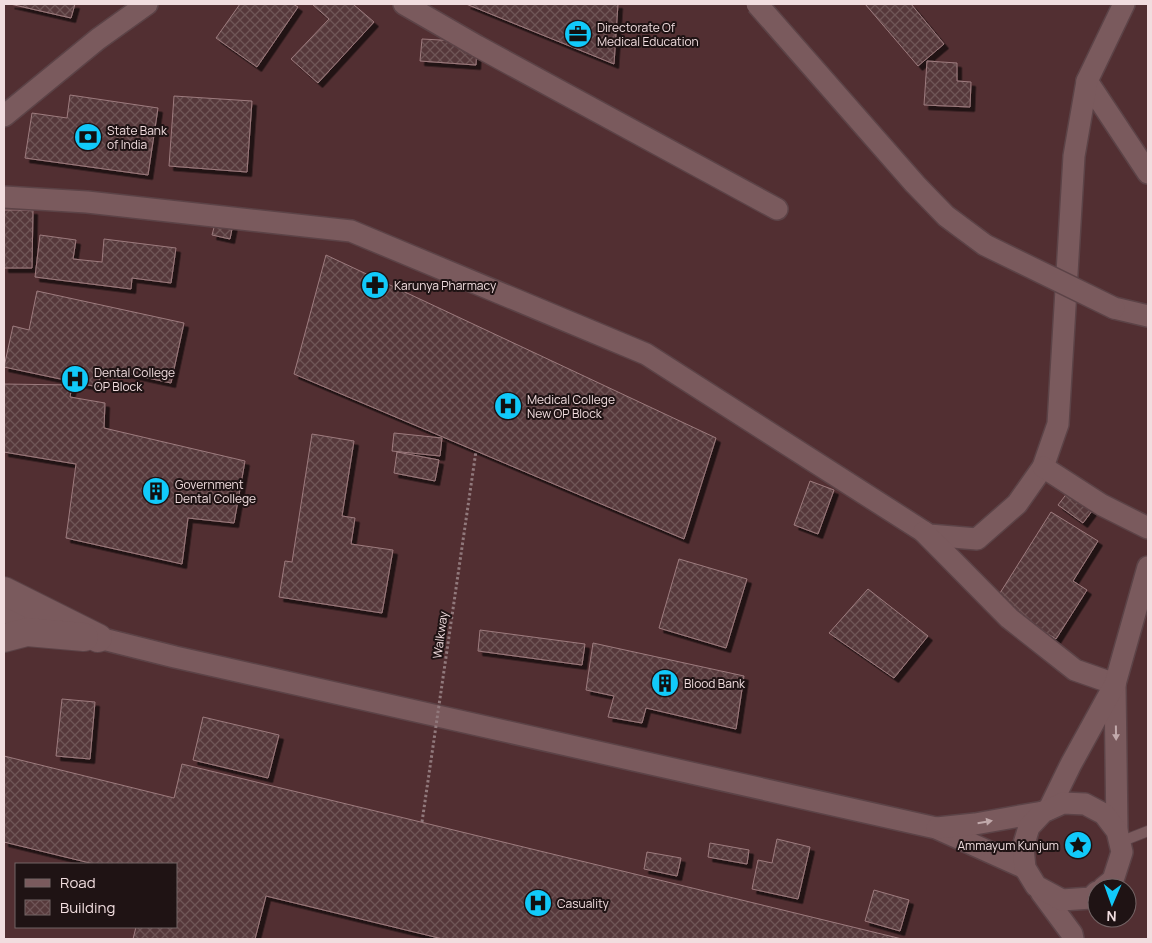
<svg xmlns="http://www.w3.org/2000/svg" width="1152" height="943" viewBox="0 0 1152 943" font-family="Manrope,sans-serif">
  <style>
    .built { fill: #522f32; fill-rule: evenodd }
    .building { fill: url(#building-cross-hatch); stroke: #9d7b7e; filter: url(#shadow) }
    .lines { fill: none; stroke-linecap: round; stroke-linejoin: round }
    .service-casing { stroke: #5c4347; stroke-width: 12 }
    .minor-casing { stroke: #5c4347; stroke-width: 24 }
    .secondary-casing { stroke: #5c4347; stroke-width: 30 }
    .service { stroke: #7a5a5d; stroke-width: 10 }
    .minor { stroke: #7a5a5d; stroke-width: 21 }
    .secondary { stroke: #7a5a5d; stroke-width: 28 }
    .minor-bridge-casing { stroke: #5c4347; stroke-width: 24; stroke-linecap: butt }
    .path-bridge { stroke: #91797c; stroke-width: 3; stroke-dasharray: 2.5 2.5; stroke-linecap: butt }
    .minor-bridge { stroke: #7a5a5d; stroke-width: 21 }
    .oneway { fill: #c1a9ab }
    .labels { text-anchor: middle; dominant-baseline: central; stroke-width: 4; stroke-linejoin: round; paint-order: stroke }
    .poi-label { font-size: 12px; fill: #f1dddf; stroke: #1f1314; text-anchor: start }
    .street-label { font-size: 12px; fill: #f1dddf; stroke: #1f1314 }
  </style>
  <defs>
    <pattern id="building-cross-hatch" width="8" height="8" patternUnits="userSpaceOnUse" patternTransform="scale(1.25)"><rect width="8" height="8" fill="#56393b"/><path d="M0 0l8 8M0 8l8-8" fill="none" stroke="#6f5557"/></pattern>
    <filter id="shadow"><feDropShadow dx="4.5" dy="4.5" stdDeviation="0" flood-color="#0009"/></filter>
  </defs>
  <rect width="100%" height="100%" fill="#412528"/>
  <path class="built" d="M4 4H1148V939H4ZM16 864H176V927H16ZM1097 888H1127V918H1097Z"/>
  <g class="building">
    <polygon points="10,4 75,4 71,18"/>
    <polygon points="240,4 293,4 298,7 257,67 216,38"/>
    <polygon points="312,4 353,4 374,22 318,83 291,59 329,19"/>
    <polygon points="466,4 618,4 614,64"/>
    <polygon points="865,4 911,4 944,44 918,66"/>
    <polygon points="422,39 477,42 476,65 420,61"/>
    <polygon points="927,61 957,63 957,81 971,82 970,107 924,105"/>
    <polygon points="70,95 158,108 148,175 25,158 32,113 67,118"/>
    <polygon points="174,96 252,101 247,172 169,166"/>
    <polygon points="4,210 33,210 32,268 4,268"/>
    <polygon points="216,220 233,224 230,239 212,235"/>
    <polygon points="40,235 76,240 73,259 102,262 104,239 176,248 171,283 132,278 131,289 35,277"/>
    <polygon points="326,255 716,438 684,539 294,374"/>
    <polygon points="37,291 184,323 171,383 102,368 98,387 4,367 13,326 29,330"/>
    <polygon points="4,384 72,385 70,397 105,403 104,428 245,461 234,523 188,518 182,564 66,538 76,464 4,452"/>
    <polygon points="394,433 442,438 440,456 392,451"/>
    <polygon points="312,434 354,441 342,516 355,518 351,544 393,550 382,613 279,597 285,561 292,562"/>
    <polygon points="397,452 439,460 435,481 394,473"/>
    <polygon points="810,481 834,490 818,534 794,525"/>
    <polygon points="1068,492 1092,511 1083,523 1058,505"/>
    <polygon points="1051,512 1098,541 1073,581 1087,590 1056,639 995,601"/>
    <polygon points="679,559 747,579 726,648 659,628"/>
    <polygon points="868,589 928,636 894,678 829,633"/>
    <polygon points="480,630 585,644 582,665 478,651"/>
    <polygon points="593,643 744,676 736,729 646,708 642,723 608,717 614,696 586,690"/>
    <polygon points="62,699 95,702 90,759 56,756"/>
    <polygon points="203,717 279,735 268,778 193,760"/>
    <polygon points="4,756 174,798 182,764 902,939 443,939 266,896 255,939 133,939 136,927 176,927 176,864 94,864 4,842"/>
    <polygon points="777,839 810,847 798,899 752,889 758,860 772,863"/>
    <polygon points="710,843 749,850 747,864 708,857"/>
    <polygon points="647,852 681,858 677,876 644,869"/>
    <polygon points="874,890 909,900 900,931 865,921"/>
  </g>
  <g class="lines">
    <g class="service-casing">
      <polyline id="service" points="1120,842 1148,831"/>
    </g>
    <g class="minor-casing">
      <g id="minor">
        <polyline points="404,4 477,46 777,209"/>
        <polyline points="1087,81 1148,173"/>
        <polyline points="4,116 98,39 147,4"/>
        <polyline points="4,197 87,202 351,231 646,354 929,535 977,539 1017,504 1043,467 1058,424 1074,156 1087,81 1124,4"/>
        <polyline points="1114,308 1148,316"/>
        <polyline points="1043,467 1102,505 1148,528"/>
        <polyline points="924,532 1009,618 1075,670 1115,684"/>
        <polyline points="4,612 54,626"/>
        <polyline points="83,634 175,657 936,828 1025,868"/>
        <polyline points="1115,685 1117,831"/>
        <polyline points="1049,809 1071,764 1115,684 1148,567"/>
        <polyline points="937,828 975,824 1043,812"/>
        <polyline points="1041,892 1072,934 1073,939"/>
        <polyline points="1097,892 1091,898 1062,900 1036,886 1025,868 1023,847 1029,827 1043,812 1063,803 1085,804 1104,814 1117,831 1122,852 1113,880 1103,888"/>
      </g>
    </g>
    <g class="secondary-casing">
      <g id="secondary">
        <polyline points="4,591 98,638"/>
        <polyline points="4,638 27,632 84,637"/>
      </g>
    </g>
    <use href="#service" class="service"/>
    <use href="#minor" class="minor"/>
    <use href="#secondary" class="secondary"/>
    <g class="minor-bridge-casing">
      <polyline id="minor-bridge" points="757,4 915,184 946,216 985,245 1114,308"/>
    </g>
    <polyline class="path-bridge" points="422,822 476,451"/>
    <use href="#minor-bridge" class="minor-bridge"/>
  </g>
  <defs><path id="oneway-solid" d="M-6-.8H1V-3.2L6.5 0L1 3.2V.8H-6Z" transform="scale(1.25)"/></defs>
  <g class="oneway">
    <use href="#oneway-solid" transform="translate(1116 733) rotate(89)"/>
    <use href="#oneway-solid" transform="translate(985 822) rotate(-10)"/>
  </g>
  <defs>
    <g id="office-disc" transform="scale(1.4375)"><circle r="9.5" fill="#11cafa" stroke="#1f1314"/><path d="M-6-3h4V-5.5h4V-3h4V5H-6ZM-1-4.5V-3h2v-1.5ZM-6 0V1H6V0Z" fill="#111"/></g>
    <g id="bank-disc" transform="scale(1.4375)"><circle r="9.5" fill="#11cafa" stroke="#1f1314"/><path d="M-6-4H6V4H-6ZM0-2.3a2.3 2.3 0 1 0 0 4.6a2.3 2.3 0 1 0 0-4.6Z" fill="#111"/></g>
    <g id="pharmacy-disc" transform="scale(1.4375)"><circle r="9.5" fill="#11cafa" stroke="#1f1314"/><path d="M-2-6h4v4h4v4h-4v4h-4v-4h-4v-4h4Z" fill="#111"/></g>
    <g id="hospital-disc" transform="scale(1.4375)"><circle r="9.5" fill="#11cafa" stroke="#1f1314"/><path d="M-5-5h3v3.5h4V-5h3V5h-3V1.5h-4V5h-3Z" fill="#111"/></g>
    <g id="building-disc" transform="scale(1.4375)"><circle r="9.5" fill="#11cafa" stroke="#1f1314"/><path d="M-4-6H4V6H1V3H-1V6H-4ZM-2.5-4.3h1.7v1.8h-1.7ZM.8-4.3h1.7v1.8H.8ZM-2.5-1h1.7V.8h-1.7ZM.8-1h1.7V.8H.8Z" fill="#111"/></g>
    <g id="sight-disc" transform="scale(1.4375)"><circle r="9.5" fill="#11cafa" stroke="#1f1314"/><path d="M0-6L1.8-2.2L6-1.7L2.9 1.2L3.7 5.4L0 3.3L-3.7 5.4L-2.9 1.2L-6-1.7L-1.8-2.2Z" fill="#111"/></g>
  </defs>
  <g fill-rule="evenodd">
    <use href="#office-disc" x="578" y="34"/>
    <use href="#bank-disc" x="88" y="137"/>
    <use href="#pharmacy-disc" x="375" y="285"/>
    <use href="#hospital-disc" x="75" y="379"/>
    <use href="#hospital-disc" x="508" y="406"/>
    <use href="#building-disc" x="156" y="491"/>
    <use href="#building-disc" x="665" y="683"/>
    <use href="#sight-disc" x="1078" y="845"/>
    <use href="#hospital-disc" x="538" y="903"/>
  </g>
  <g class="labels">
    <g class="poi-label">
      <text x="597" y="27">Directorate Of<tspan x="597" dy="14">Medical Education</tspan></text>
      <text x="107" y="130">State Bank<tspan x="107" dy="14">of India</tspan></text>
      <text x="394" y="285">Karunya Pharmacy</text>
      <text x="94" y="372">Dental College<tspan x="94" dy="14">OP Block</tspan></text>
      <text x="527" y="399">Medical College<tspan x="527" dy="14">New OP Block</tspan></text>
      <text x="175" y="484">Government<tspan x="175" dy="14">Dental College</tspan></text>
      <text x="684" y="683">Blood Bank</text>
      <text x="1059" y="845" text-anchor="end">Ammayum Kunjum</text>
      <text x="557" y="903">Casuality</text>
    </g>
    <g class="street-label">
      <text transform="translate(440 635) rotate(-82)">Walkway</text>
    </g>
  </g>
  <rect width="1152" height="943" fill="none" stroke="#f1dddf" stroke-width="10"/>
  <rect x="15" y="863" width="162" height="65" fill="#1f1314" stroke="#736465"/>
  <rect x="25" y="879" width="25" height="8" fill="#7a5a5d" stroke="#736465"/>
  <text x="60" y="888" font-size="15" fill="#f1dddf">Road</text>
  <rect x="25" y="900" width="25" height="15" fill="url(#building-cross-hatch)" stroke="#736465"/>
  <text x="60" y="913" font-size="15" fill="#f1dddf">Building</text>
  <g transform="translate(1112 903) rotate(182)"><circle r="24" fill="#1f1314" stroke="#736465"/>
  <path d="M0-4L9 19L0 12L-9 19Z" fill="#11cafa"/>
  <text y="-8" font-size="14" font-weight="bold" text-anchor="middle" fill="#f1dddf">N</text>
  </g>
</svg>
